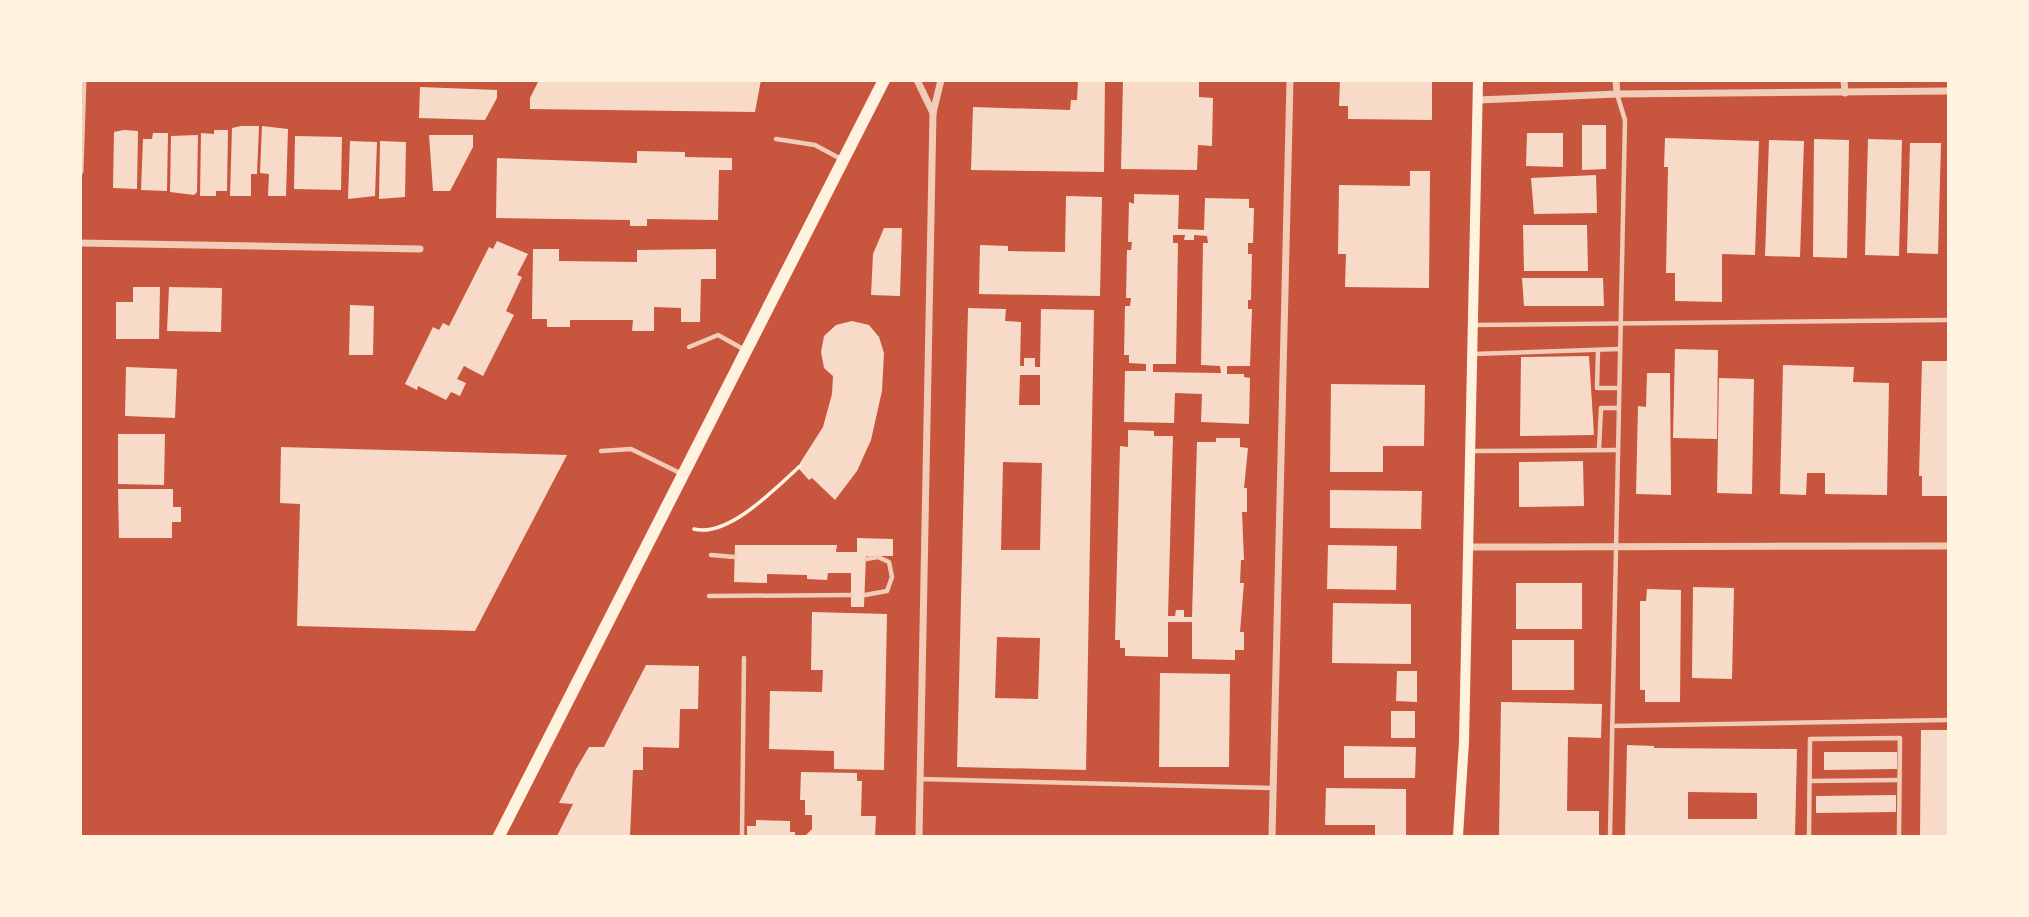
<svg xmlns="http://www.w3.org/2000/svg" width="2029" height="917" viewBox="0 0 2029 917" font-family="Barlow,sans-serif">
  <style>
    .building { fill: #f7dbc8; fill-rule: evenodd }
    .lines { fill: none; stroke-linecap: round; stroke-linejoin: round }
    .path { stroke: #fff3e0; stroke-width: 3.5 }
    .service { stroke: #f1ccb7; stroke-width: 4.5 }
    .minor { stroke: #f1ccb7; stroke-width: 7 }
    .secondary { stroke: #fff3e0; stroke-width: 10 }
    .primary { stroke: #fff3e0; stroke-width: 12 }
  </style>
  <rect width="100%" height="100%" fill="#c8553d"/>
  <g class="building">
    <polygon points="539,80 761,80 755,112 530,109 530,98"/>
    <polygon points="1078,80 1105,80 1104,172 971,170 973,107 1070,110 1071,100 1077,100"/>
    <polygon points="1123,80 1199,80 1199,97 1213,98 1212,146 1198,145 1197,170 1121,169"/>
    <polygon points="1340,80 1432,80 1432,120 1348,119 1348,106 1339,106"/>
    <polygon points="420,87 497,90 497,98 485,120 419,118"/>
    <polygon points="1582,125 1606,125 1606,169 1582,170"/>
    <polygon points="241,126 259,126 257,174 251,174 251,196 230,196 232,128"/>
    <polygon points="262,126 288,129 286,196 268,196 269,174 260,173"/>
    <polygon points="124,130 138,131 137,189 113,188 114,132"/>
    <polygon points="214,130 228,130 227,191 216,191 216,196 200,196 201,133 214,134"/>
    <polygon points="153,133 168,133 167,191 141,190 143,139 152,139"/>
    <polygon points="1527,133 1563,133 1563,167 1526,166"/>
    <polygon points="198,135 197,192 194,195 170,192 171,136"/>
    <polygon points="429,135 473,135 473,147 450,191 433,191"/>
    <polygon points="295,136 342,137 341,190 294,189"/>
    <polygon points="1665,138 1759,141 1755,255 1722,254 1722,302 1675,301 1675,273 1666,273 1668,167 1664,167"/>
    <polygon points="1814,139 1849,140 1847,258 1813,257"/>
    <polygon points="1868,139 1902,140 1899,256 1865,255"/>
    <polygon points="1769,140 1804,141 1800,257 1765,256"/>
    <polygon points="350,141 377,142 375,196 348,199"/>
    <polygon points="380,141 406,142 405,197 379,199"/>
    <polygon points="1910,143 1941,143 1938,254 1907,253"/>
    <polygon points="637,151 685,152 685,157 732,158 732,170 719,170 718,220 647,219 647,226 630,226 630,220 496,218 497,158 637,163"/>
    <polygon points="1410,171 1430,171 1429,288 1345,287 1346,254 1338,254 1339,185 1410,186"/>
    <polygon points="1596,175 1597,213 1534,214 1531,178"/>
    <path d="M1134 194 1179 195 1178 229 1204 230 1205 198 1249 199V208H1254L1253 243H1248V254H1252L1251 300H1248V309H1252L1250 366H1227V374H1244V377L1250 378 1249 424 1201 422 1202 394 1175 393 1174 423 1124 422 1125 371H1146V364L1129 363V355H1124L1125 306H1130L1131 298H1126L1127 250H1131L1132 242H1128L1129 202 1134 204ZM1173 235H1185L1184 240H1194V235L1207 236 1208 243H1203L1201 365 1220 366 1221 373 1153 372V364H1176L1178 243H1173Z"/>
    <polygon points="1066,196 1102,197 1100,296 979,294 980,245 1008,246 1008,251 1065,252"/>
    <polygon points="1523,225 1587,225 1588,271 1524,271"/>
    <polygon points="884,228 902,228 900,296 871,295 873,254"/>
    <polygon points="497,241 528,254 517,275 522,277 506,311 514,315 483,376 464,366 457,379 466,383 460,396 451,392 446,400 418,386 417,390 405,384 433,327 439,330 443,323 449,326 489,247 493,249"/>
    <polygon points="533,249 559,249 559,261 637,262 637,250 716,249 716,279 701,279 700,322 681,322 681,308 654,307 654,331 632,331 633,320 570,320 570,327 547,327 547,319 532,319"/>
    <polygon points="1522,278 1603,278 1604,306 1524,306"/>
    <polygon points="133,287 160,287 159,339 116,339 116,302 133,302"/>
    <polygon points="169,287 222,288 221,332 167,331"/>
    <polygon points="350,305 374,306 373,355 349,355"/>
    <path d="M968 308 1006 309 1005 321 1021 322 1020 366H1024V358H1035V367H1040L1041 309 1094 310 1086 770 957 767ZM1020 375H1040V405H1019ZM1003 462 1042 463 1040 550H1001ZM997 637 1040 638 1038 699 995 698Z"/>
    <polygon points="852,321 869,325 879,337 884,353 882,391 871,440 857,471 835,500 812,478 809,480 799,469 800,463 823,427 832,394 833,376 824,368 821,352 824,336 836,325"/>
    <polygon points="1675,349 1718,350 1717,439 1673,438"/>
    <polygon points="1589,356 1594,435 1520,436 1521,357"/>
    <polygon points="1922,361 1948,361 1948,496 1922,496 1922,476 1919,476"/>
    <polygon points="1783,365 1854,367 1853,382 1889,383 1887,495 1825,494 1825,473 1807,473 1806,495 1780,494"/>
    <polygon points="126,367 177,369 175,418 125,416"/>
    <polygon points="1647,373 1670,373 1671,495 1636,494 1638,406 1646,407"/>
    <polygon points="1719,378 1754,379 1752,494 1717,493"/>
    <polygon points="1331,384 1425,385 1424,446 1383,446 1383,472 1330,472"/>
    <polygon points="1128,430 1154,431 1154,436 1173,436 1168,616 1175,616 1176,610 1184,610 1184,617 1192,617 1197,442 1216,442 1216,438 1240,438 1240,447 1248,448 1244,488 1247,488 1247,512 1242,512 1244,560 1241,560 1240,583 1244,583 1240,632 1244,632 1244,650 1235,650 1235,660 1192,659 1192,622 1168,622 1168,657 1125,656 1125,648 1120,648 1120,640 1115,640 1120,446 1128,447"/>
    <polygon points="118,434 165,434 164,485 118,484"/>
    <polygon points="281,447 567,455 475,631 297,626 300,504 280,503"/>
    <polygon points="1583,461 1584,506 1519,507 1519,462"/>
    <polygon points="118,489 173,489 173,507 181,507 181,522 172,522 172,538 119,538"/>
    <polygon points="1330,490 1422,491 1421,529 1330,528"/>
    <polygon points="857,538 893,539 893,556 866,556 864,607 851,607 851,573 828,573 827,580 807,579 807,575 767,574 767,583 734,582 735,545 837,545 836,552 857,552"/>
    <polygon points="1328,545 1397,546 1396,590 1327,589"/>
    <rect x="1516" y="583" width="66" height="46"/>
    <polygon points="1693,587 1734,588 1732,679 1692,678"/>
    <polygon points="1647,589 1681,590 1680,702 1645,702 1645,690 1640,690 1640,601 1646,601"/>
    <polygon points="1333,603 1411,604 1411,664 1332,663"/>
    <polygon points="812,612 887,614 884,770 834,769 834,751 769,749 770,691 822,692 823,670 811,670"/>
    <rect x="1512" y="640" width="62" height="50"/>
    <polygon points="646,665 699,666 698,709 680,709 679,748 643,747 643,770 633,770 630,836 557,836 573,804 559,803 576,769 589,747 604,747"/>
    <polygon points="1397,671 1417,671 1417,702 1396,701"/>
    <polygon points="1160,673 1230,674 1229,767 1159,767"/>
    <polygon points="1501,702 1602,704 1601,738 1568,737 1567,811 1599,811 1599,836 1499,836"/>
    <rect x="1391" y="711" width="24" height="27"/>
    <polygon points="1921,730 1948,730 1948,836 1920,836"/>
    <path d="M1627 745 1654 746V748L1797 749 1795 836H1625ZM1688 792 1757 793V819H1688Z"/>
    <polygon points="1344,746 1416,747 1415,778 1344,778"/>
    <polygon points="1824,752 1897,752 1897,769 1824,770"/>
    <polygon points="801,772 857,773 857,781 862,781 861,816 876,816 875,836 805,836 812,829 812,815 805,815 805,800 800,800"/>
    <polygon points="1326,788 1406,789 1406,836 1375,836 1375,825 1325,825"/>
    <polygon points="1896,795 1896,812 1816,813 1816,796"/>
    <polygon points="756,820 790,821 790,832 795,832 795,836 747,836 747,826 756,826"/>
  </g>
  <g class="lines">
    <path class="path" d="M694 529C728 538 776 488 800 466"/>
    <g class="service">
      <polyline points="776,139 815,145 841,159"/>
      <polyline points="1473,325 1948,320"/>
      <polyline points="689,347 718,335 745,350"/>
      <polyline points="1598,350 1597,388 1619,388"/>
      <polyline points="1474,354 1619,349"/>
      <polyline points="1599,450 1601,408 1618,408"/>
      <polyline points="601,451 631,449 680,473"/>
      <polyline points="1471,451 1618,450"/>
      <polyline points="711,555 735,557"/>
      <polyline points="865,595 887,591 892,577 889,562 878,557 866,559"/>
      <polyline points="709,596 851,595"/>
      <polyline points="1612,726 1948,720"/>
      <polyline points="920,779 1273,788"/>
      <polyline points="1810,781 1899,780"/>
      <polyline points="742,836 744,658"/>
      <polyline points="1610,836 1625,120 1617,94"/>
      <polyline points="1809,836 1810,739 1900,738 1899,836"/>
    </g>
    <g class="minor">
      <polyline points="917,80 933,113"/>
      <polyline points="1616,80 1617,94"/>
      <polyline points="1844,80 1845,93"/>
      <polyline points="1478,100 1617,94 1948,91"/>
      <polyline points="80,171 83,80"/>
      <polyline points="80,243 420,249"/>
      <polyline points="1469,547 1948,546"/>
      <polyline points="919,836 933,113 941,80"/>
      <polyline points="1272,836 1290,80"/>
    </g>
    <polyline class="secondary" points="1458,836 1464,742 1478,80"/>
    <polyline class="primary" points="499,836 884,80"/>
  </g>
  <rect width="2029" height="917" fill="none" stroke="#fff3e0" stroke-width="164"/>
</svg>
